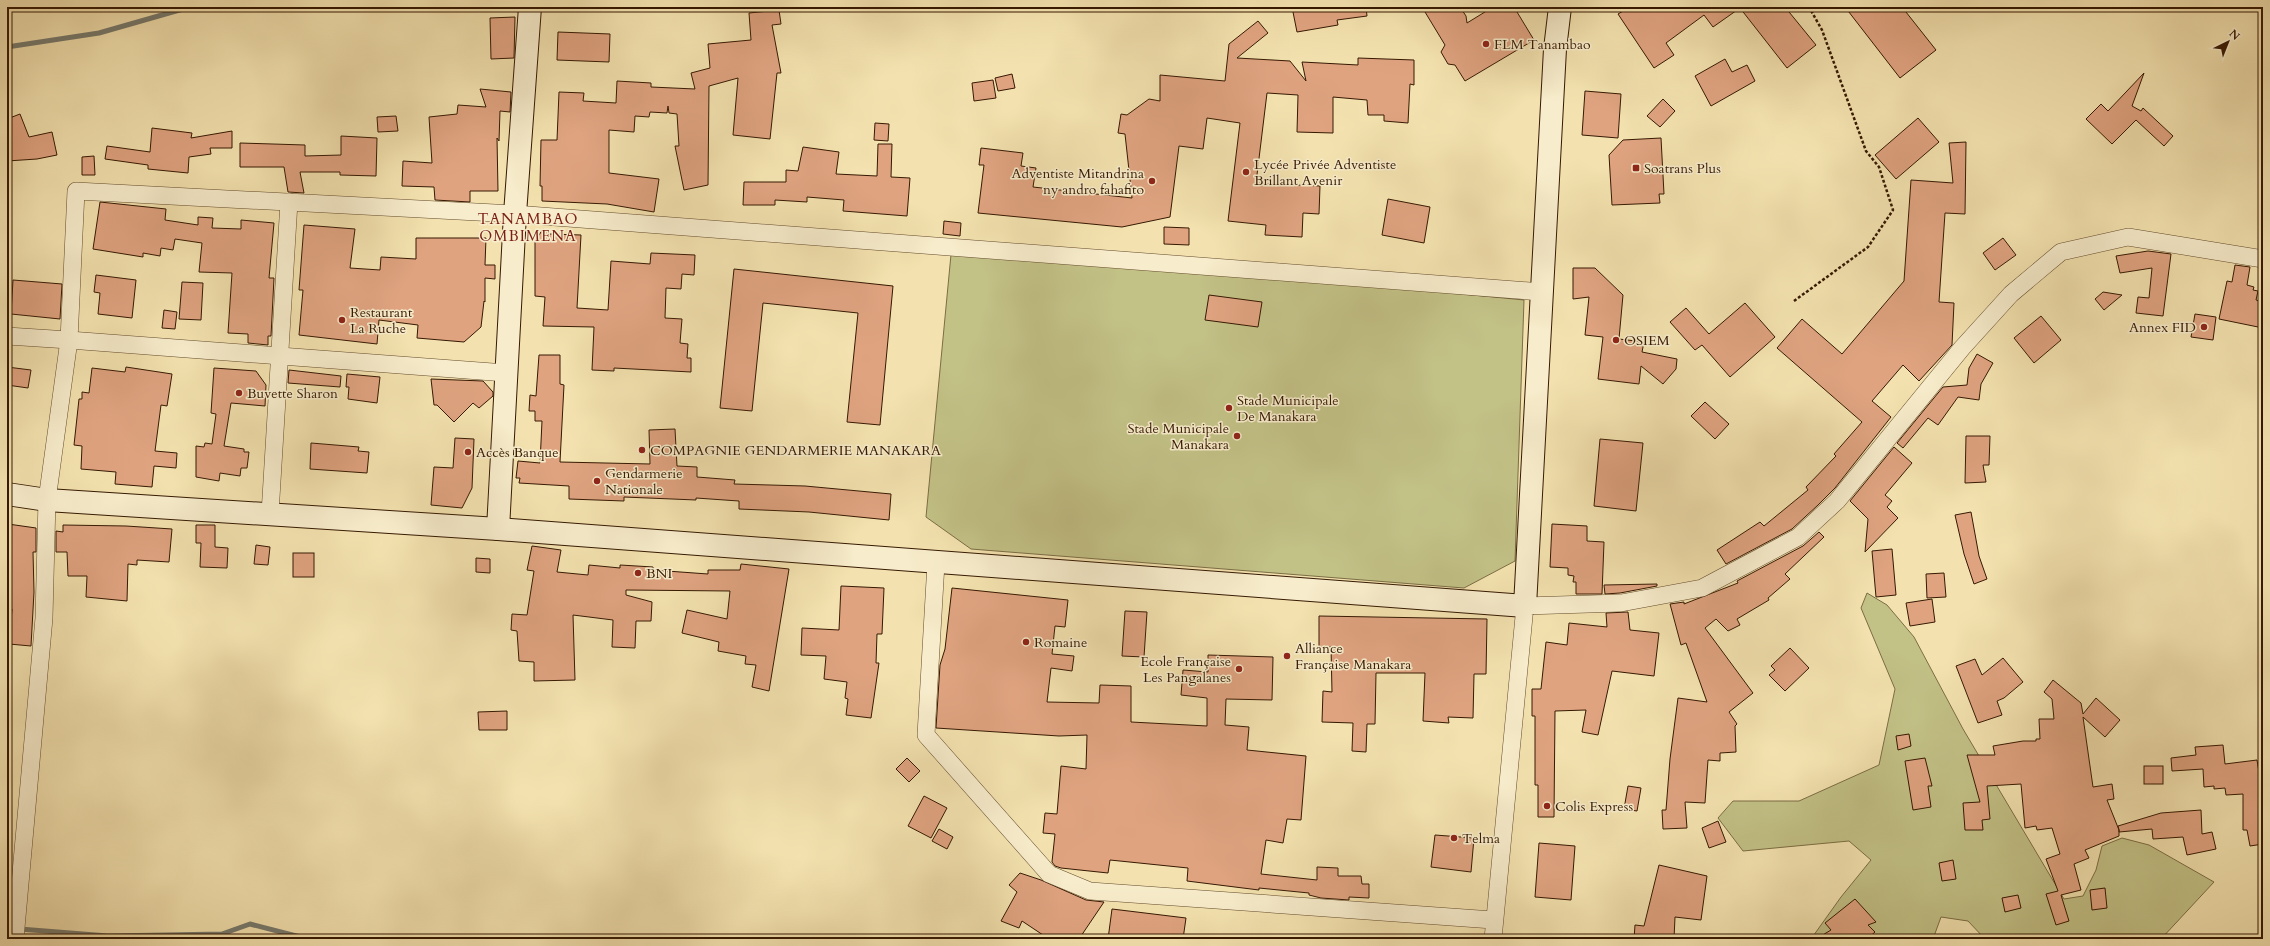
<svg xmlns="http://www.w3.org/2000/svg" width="2270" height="946" viewBox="0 0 2270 946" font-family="Cardo,serif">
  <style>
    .green { fill: #c2c186; stroke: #7c6d44 }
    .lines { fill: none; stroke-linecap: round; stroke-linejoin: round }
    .stream { stroke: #767a6e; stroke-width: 5 }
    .building { fill: #dfa380; stroke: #361902 }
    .street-casing { stroke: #654b2d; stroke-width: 18 }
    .secondary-casing { stroke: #361902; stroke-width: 24 }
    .path { stroke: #361902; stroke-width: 2.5; stroke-dasharray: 3 2; stroke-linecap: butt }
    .street { stroke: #f7eccb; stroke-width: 17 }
    .secondary { stroke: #f7eccb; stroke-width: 22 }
    .poi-dot { fill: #8f2418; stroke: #f7eccb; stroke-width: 1.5 }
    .labels { text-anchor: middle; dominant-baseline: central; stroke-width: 3; stroke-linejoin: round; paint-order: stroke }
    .poi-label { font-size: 14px; fill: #361902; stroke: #f7eccb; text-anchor: start }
    .neighbourhood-label { font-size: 15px; letter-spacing: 1px; fill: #7a1f14; stroke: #f7eccb }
  </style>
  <rect width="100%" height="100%" fill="#f3e2af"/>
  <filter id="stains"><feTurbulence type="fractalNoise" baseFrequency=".005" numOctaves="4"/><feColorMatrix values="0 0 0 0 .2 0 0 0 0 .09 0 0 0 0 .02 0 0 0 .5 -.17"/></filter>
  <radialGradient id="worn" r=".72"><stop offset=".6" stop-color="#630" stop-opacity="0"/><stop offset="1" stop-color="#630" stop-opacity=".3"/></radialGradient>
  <g class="green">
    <polygon points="952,244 1524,300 1515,561 1464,588 971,549 926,517"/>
    <polygon points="1867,593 1887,605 1914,637 1963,729 2064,899 2083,896 2096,870 2102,846 2122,838 2149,845 2214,882 2161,939 1985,939 1968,921 1941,917 1933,939 1811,939 1841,897 1871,860 1849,841 1743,851 1718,818 1733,801 1799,801 1879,765 1895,689 1861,608"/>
  </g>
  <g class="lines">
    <g class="stream">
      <polyline points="287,7 289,7"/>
      <polyline points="7,47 99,33 190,7"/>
      <polyline points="7,928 108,936 222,934 250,924 308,939"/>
    </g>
  </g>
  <g class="building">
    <polygon points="1292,7 1366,7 1367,16 1337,20 1338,25 1297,32"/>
    <polygon points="1422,7 1460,7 1466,16 1467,23 1493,7 1514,7 1534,40 1465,81 1455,65 1448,64 1441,52 1445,45"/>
    <polygon points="1630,7 1785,7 1816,45 1787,68 1740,8 1713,27 1704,15 1666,43 1674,55 1654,68 1618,14"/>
    <polygon points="1845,7 1902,7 1936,50 1900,78"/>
    <polygon points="779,10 781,24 772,25 781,73 777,73 770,139 733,135 738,78 709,86 708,185 684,190 675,146 679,146 677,114 669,113 668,106 667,113 650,112 649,117 635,116 634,132 609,130 609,173 659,179 654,212 607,204 542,201 542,186 540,186 541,140 557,140 559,92 584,93 583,101 616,103 617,81 651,83 651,87 695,89 691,73 710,68 708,44 751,40 749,13"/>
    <polygon points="515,17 514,58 491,59 490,18"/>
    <polygon points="1258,21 1268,33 1237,58 1290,61 1306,81 1302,62 1358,65 1358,58 1414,60 1414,85 1410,84 1408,123 1384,121 1384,115 1368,115 1367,100 1333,97 1333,133 1297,132 1298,95 1267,93 1256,183 1320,186 1319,214 1303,213 1302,237 1265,235 1266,225 1228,221 1240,123 1207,118 1203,149 1179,146 1170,217 1122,227 978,213 984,165 979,165 981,148 1023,153 1021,166 1036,168 1033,187 1132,198 1125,134 1118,133 1121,114 1127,115 1149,99 1160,101 1160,75 1225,81 1229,44"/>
    <polygon points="558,32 610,34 609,62 557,60"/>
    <polygon points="1725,59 1732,72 1747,65 1755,81 1711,106 1695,76"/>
    <polygon points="2144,73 2132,106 2141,111 2143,108 2173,136 2164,146 2136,120 2112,144 2086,119 2101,104 2108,111"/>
    <polygon points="1012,74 1015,88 998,91 995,78"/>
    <polygon points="993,80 996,98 974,101 972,83"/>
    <polygon points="480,89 511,92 510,112 500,111 499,141 497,138 498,191 470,191 470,202 435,200 434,187 402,186 403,161 432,163 429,117 457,114 458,105 486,107"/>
    <polygon points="1585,91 1621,94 1618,138 1582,135"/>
    <polygon points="1663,99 1675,111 1660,127 1647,116"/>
    <polygon points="20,114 29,137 52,132 57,155 37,159 7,161 7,119"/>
    <polygon points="396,116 398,131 378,132 377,117"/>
    <polygon points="1918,118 1939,142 1896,179 1875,155"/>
    <polygon points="875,123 889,124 888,141 874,140"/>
    <polygon points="152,128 192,133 191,138 232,131 232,148 210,148 211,154 189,157 188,173 148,169 148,165 105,159 107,146 150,152"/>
    <polygon points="341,136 377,138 376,176 340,175 340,172 300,172 304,193 288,192 284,167 240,167 240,143 305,145 305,156 341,155"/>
    <polygon points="1661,138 1664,194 1659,194 1660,203 1612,205 1609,155 1623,140"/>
    <polygon points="1966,142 1965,214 1945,213 1939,302 1954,303 1952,345 1919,381 1903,365 1872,401 1891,417 1835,488 1818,505 1792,529 1726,564 1717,550 1760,522 1764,526 1808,490 1806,487 1836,456 1834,454 1862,422 1777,348 1802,319 1842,354 1904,281 1911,180 1953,183 1949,143"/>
    <polygon points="878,144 892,144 891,177 910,178 907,216 843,211 844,200 807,197 807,202 775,200 775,205 743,205 744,182 786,182 786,170 798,171 803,147 839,152 836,174 877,176"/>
    <polygon points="94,156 95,175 82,175 82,157"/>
    <polygon points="1388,199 1430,207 1424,243 1382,235"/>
    <polygon points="100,202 166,209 165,220 198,225 198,217 213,218 212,228 241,229 241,220 274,223 269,278 274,278 271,336 268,336 268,345 248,343 248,334 228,333 232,273 199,272 202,243 175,239 173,250 161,248 160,256 143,253 143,257 93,249"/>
    <polygon points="944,221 961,223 960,236 943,234"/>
    <polygon points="304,225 355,229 350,268 380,270 381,257 416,259 416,238 486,238 485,265 495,265 495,279 485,278 485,302 484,301 481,327 464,342 417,338 418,325 379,320 377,344 299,335 303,290 299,290"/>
    <polygon points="1164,227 1189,228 1189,245 1164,244"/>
    <polygon points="543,229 550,234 581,235 577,308 608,310 611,261 650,264 651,253 695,255 694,275 682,274 681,289 666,288 665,318 682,319 680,343 688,344 687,358 691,358 691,372 614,368 614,371 592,370 594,327 543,326 545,297 535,296 535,241"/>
    <polygon points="2003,238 2016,255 1995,270 1983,253"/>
    <polygon points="2148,251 2171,254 2163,316 2136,313 2138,297 2149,298 2152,268 2120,273 2116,256"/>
    <polygon points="2235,265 2250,267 2247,285 2254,287 2253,290 2258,291 2256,300 2263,302 2263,328 2219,319 2227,281 2232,282"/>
    <polygon points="1573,268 1595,268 1623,295 1619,339 1644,342 1642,352 1677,359 1676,369 1663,384 1641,366 1639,384 1598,379 1603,337 1585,335 1589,297 1573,299"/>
    <polygon points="734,269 893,286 880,425 847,422 858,313 763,303 752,411 720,408"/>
    <polygon points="96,275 136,280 132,318 98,314 100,293 94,292"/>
    <polygon points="13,280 62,284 60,319 11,314"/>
    <polygon points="182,282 203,283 201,320 179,319"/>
    <polygon points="2103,292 2122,295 2104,310 2095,299"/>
    <polygon points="1209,295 1262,302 1258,327 1205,320"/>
    <polygon points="1745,303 1775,337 1730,377 1702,345 1695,350 1670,322 1686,308 1709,334"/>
    <polygon points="164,310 177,312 175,329 162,328"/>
    <polygon points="2195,314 2216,317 2213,340 2191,337"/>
    <polygon points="2041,316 2061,340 2034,363 2014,338"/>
    <polygon points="1977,354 1993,363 1981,384 1979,400 1958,397 1938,425 1928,418 1903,448 1897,443 1943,387 1967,385 1969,368"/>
    <polygon points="539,355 560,355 560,384 564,385 560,462 650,464 649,430 675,429 677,466 697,467 697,477 735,480 734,484 805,486 891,494 889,520 809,512 739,509 739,501 696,498 696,500 624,497 624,501 569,499 569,486 519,483 520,478 516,478 518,461 540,463 542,421 535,421 535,411 529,411 530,395 536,396"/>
    <polygon points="7,367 31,370 28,388 7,385"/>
    <polygon points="126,367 172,374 167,406 161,405 155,451 177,453 176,468 154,466 152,487 115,484 116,472 81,469 82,446 74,445 79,399 82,399 82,392 89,393 92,368 125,372"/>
    <polygon points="214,368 256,371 266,385 265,406 231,403 224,446 244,449 244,452 249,452 247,468 241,468 240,476 220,473 219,481 196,477 196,446 204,447 205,443 212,444 216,414 211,413"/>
    <polygon points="289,370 341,376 340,387 288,383"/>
    <polygon points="347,374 380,377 377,403 348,399 349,387 346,387"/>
    <polygon points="431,379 483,381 493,392 493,396 479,408 473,403 454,422 437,405 434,405"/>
    <polygon points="1705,402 1729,424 1715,439 1691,416"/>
    <polygon points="1966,436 1990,436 1989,465 1983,465 1986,482 1965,483"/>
    <polygon points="455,438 474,439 472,488 462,508 431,505 434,467 453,468"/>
    <polygon points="1600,439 1643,443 1636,511 1594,506"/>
    <polygon points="311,443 359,447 358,451 369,452 367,473 310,469"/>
    <polygon points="1894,447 1912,463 1885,495 1892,501 1887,507 1898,518 1865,552 1868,519 1850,501"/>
    <polygon points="1971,512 1979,556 1987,579 1974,584 1964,554 1955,515"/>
    <polygon points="8,524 36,528 36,552 33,552 34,592 31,646 9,644 12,609 7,610"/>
    <polygon points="1552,524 1587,526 1587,541 1604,542 1602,594 1576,594 1576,582 1573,582 1574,576 1568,575 1568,568 1550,567"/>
    <polygon points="63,525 126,526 172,529 169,562 137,560 137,565 128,564 127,601 86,597 87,576 68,576 67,552 56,552 56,531 63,532"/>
    <polygon points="196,525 215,525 215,547 228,548 227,568 200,567 201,543 196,543"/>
    <polygon points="1819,532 1824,537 1785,574 1790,579 1768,598 1769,600 1737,619 1740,625 1728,631 1716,619 1705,628 1753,693 1729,712 1737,724 1735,726 1736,752 1720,753 1720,761 1708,760 1705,803 1685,802 1687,828 1663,829 1662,810 1666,810 1670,759 1678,698 1707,702 1686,643 1681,645 1670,604 1684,602 1684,604 1738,583 1737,581 1803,546"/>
    <polygon points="256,545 270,547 268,565 254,564"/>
    <polygon points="532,546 561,550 557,572 588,575 589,565 620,568 620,565 653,567 653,570 708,574 708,570 740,570 741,564 789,569 769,691 752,687 756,665 745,664 746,656 718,651 719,642 682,633 687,610 727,619 730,591 626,590 626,595 652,602 651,621 636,621 635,648 612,647 613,620 573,615 575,680 534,681 534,662 519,661 517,631 511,630 512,614 527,615 534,571 527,570"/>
    <polygon points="1892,549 1896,595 1876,597 1872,551"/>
    <rect x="293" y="553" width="21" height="24"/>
    <polygon points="476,558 490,559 490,573 476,572"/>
    <polygon points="1944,573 1946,597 1927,598 1926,574"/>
    <polygon points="1657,584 1657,586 1620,593 1605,594 1604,585"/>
    <polygon points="841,586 884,588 882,634 877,634 876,663 879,663 871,718 846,715 848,699 845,698 847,682 824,679 826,656 801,655 802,628 839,630"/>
    <polygon points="952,588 1068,600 1065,627 1055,626 1052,654 1074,656 1072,671 1051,668 1047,702 1099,703 1100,685 1131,686 1131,722 1207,726 1207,698 1181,695 1183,670 1208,672 1208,655 1273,657 1272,700 1226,699 1225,725 1249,727 1247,750 1306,756 1301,820 1287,819 1283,843 1266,840 1261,874 1317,880 1317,867 1338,868 1338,876 1361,876 1362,884 1369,884 1369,898 1349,897 1349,900 1321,898 1309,895 1309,893 1259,888 1259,890 1187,881 1188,868 1110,860 1108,873 1061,868 1055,866 1052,862 1055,834 1043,833 1045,813 1057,814 1061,766 1086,769 1087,735 1059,736 936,728 940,665 945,649"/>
    <polygon points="1932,599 1935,622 1910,626 1906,603"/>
    <polygon points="1125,611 1147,612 1144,657 1122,656"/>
    <polygon points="1628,612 1630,630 1659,633 1654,676 1612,671 1598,735 1582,732 1586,710 1555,711 1554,817 1538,817 1538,785 1535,785 1535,716 1532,716 1532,689 1541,689 1546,642 1567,645 1569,623 1607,627 1606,613"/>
    <polygon points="1319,616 1487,619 1486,674 1474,674 1473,718 1448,717 1449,723 1423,721 1425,673 1376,673 1375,724 1367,724 1366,752 1352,751 1353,723 1322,722 1323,691 1332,692 1331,647 1319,647"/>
    <polygon points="1790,648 1809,668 1785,691 1769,675 1775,670 1771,666"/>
    <polygon points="2003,658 2023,682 2004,698 1997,701 2002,715 1978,723 1956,666 1975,659 1982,675"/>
    <polygon points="2053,680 2081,703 2083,714 2096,698 2120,720 2105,737 2083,717 2093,787 2112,784 2114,799 2107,800 2119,830 2118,826 2161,813 2201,810 2202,834 2212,832 2216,849 2187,855 2183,837 2153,839 2152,829 2119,832 2119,830 2119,836 2085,850 2089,858 2074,864 2081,890 2061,895 2069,921 2056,925 2046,894 2058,891 2046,859 2060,854 2052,828 2037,830 2036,826 2025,828 2021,784 1987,786 1990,819 1982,820 1983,830 1965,830 1963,803 1980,802 1967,755 1995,755 1993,746 2023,741 2036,741 2036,739 2040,739 2039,719 2054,719 2052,699 2044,692"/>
    <polygon points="507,711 507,730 479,730 478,712"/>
    <polygon points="1909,734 1911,746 1898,750 1896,736"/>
    <polygon points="2223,745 2225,764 2257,760 2261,785 2263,785 2263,844 2250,846 2247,830 2243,830 2243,794 2226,795 2225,788 2214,789 2214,786 2204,787 2203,769 2172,771 2171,758 2196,755 2195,747"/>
    <polygon points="907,758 920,771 909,782 896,769"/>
    <polygon points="1925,758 1932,786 1928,786 1931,807 1913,810 1905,761"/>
    <rect x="2144" y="766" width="19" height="18"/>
    <polygon points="1628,786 1641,788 1637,811 1624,809"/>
    <polygon points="924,796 947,808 931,838 908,826"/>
    <polygon points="1718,821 1726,842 1709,848 1702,828"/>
    <polygon points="939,829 953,837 947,849 932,841"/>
    <polygon points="1435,835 1474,838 1471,872 1431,867"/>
    <polygon points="1539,843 1575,846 1571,900 1535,897"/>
    <polygon points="1953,860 1956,879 1942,881 1939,863"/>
    <polygon points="1659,865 1707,876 1701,920 1675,917 1674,939 1634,939 1635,925 1644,926"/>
    <polygon points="1020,873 1041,880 1086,900 1104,902 1079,939 1049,939 1022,921 1019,928 1001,921 1017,892 1009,885"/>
    <polygon points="2105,888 2107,908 2092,910 2090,890"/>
    <polygon points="2018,895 2021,908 2005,912 2002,898"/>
    <polygon points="1855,899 1876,922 1868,925 1875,932 1867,939 1816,939 1831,930 1825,923"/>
    <polygon points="1112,909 1186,918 1183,939 1108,939"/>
  </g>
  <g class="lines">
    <g class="street-casing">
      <g id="street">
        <polyline points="7,336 69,340 76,191 515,214 1542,292"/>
        <polyline points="270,514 289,202"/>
        <polyline points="936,563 926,735 1049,874 1090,891 1493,920"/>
        <polyline points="15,939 44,618 47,500 69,340 506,373"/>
        <polyline points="1493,939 1525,606 1621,603 1702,588 1798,537 1837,501 1962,348 2011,294 2061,252 2128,237 2263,259"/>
      </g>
    </g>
    <g class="secondary-casing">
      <g id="secondary">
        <polyline points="7,494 47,500 498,529 1525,606 1555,49 1560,7"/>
        <polyline points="498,529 515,214 530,7"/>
      </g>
    </g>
    <polyline class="path" points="1794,301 1868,247 1893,210 1879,167 1866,151 1822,30 1809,7"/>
    <use href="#street" class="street"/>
    <use href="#secondary" class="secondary"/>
  </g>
  <g class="poi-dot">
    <circle cx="1486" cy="44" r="4"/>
    <rect x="1632" y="164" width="8" height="8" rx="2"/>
    <circle cx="1246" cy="172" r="4"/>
    <circle cx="1152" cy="181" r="4"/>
    <circle cx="342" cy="320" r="4"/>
    <circle cx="2204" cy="327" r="4"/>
    <circle cx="1616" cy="340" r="4"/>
    <circle cx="239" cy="393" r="4"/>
    <circle cx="1229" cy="408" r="4"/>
    <circle cx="1237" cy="436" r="4"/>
    <circle cx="642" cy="450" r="4"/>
    <circle cx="468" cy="452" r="4"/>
    <circle cx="597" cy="481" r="4"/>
    <circle cx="638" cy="573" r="4"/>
    <circle cx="1026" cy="642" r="4"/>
    <circle cx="1287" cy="656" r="4"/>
    <circle cx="1239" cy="669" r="4"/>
    <circle cx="1547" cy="806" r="4"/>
    <circle cx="1454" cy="838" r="4"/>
  </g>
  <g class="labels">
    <g class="poi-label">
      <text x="1494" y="44">FLM Tanambao</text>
      <text x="1254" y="164">Lycée Privée Adventiste<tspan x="1254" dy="16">Brillant Avenir</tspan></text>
      <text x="1644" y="168">Soatrans Plus</text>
      <text x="1144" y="173" text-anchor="end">Adventiste Mitandrina<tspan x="1144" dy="16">ny andro fahafito</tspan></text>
      <text x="350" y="312">Restaurant<tspan x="350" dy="16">La Ruche</tspan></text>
      <text x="2196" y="327" text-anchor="end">Annex FID</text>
      <text x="1624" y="340">OSIEM</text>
      <text x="247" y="393">Buvette Sharon</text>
      <text x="1237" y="400">Stade Municipale<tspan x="1237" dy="16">De Manakara</tspan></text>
      <text x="1229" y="428" text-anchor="end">Stade Municipale<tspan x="1229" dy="16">Manakara</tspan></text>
      <text x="650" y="450">COMPAGNIE GENDARMERIE MANAKARA</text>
      <text x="476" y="452">Accès Banque</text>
      <text x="605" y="473">Gendarmerie<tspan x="605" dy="16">Nationale</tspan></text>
      <text x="646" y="573">BNI</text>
      <text x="1034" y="642">Romaine</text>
      <text x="1295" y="648">Alliance<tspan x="1295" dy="16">Française Manakara</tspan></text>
      <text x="1231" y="661" text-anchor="end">Ecole Française<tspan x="1231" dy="16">Les Pangalanes</tspan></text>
      <text x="1555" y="806">Colis Express</text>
      <text x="1462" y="838">Telma</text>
    </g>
    <g class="neighbourhood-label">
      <text x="528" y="219">TANAMBAO<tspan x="528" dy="17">OMBIMENA</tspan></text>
    </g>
  </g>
  <rect width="2270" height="946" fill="none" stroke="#f3e2af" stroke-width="24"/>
  <rect x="8" y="8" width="2254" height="930" fill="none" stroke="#361902" stroke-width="2"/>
  <rect x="12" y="12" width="2246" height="922" fill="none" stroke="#361902"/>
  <g transform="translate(2228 42) rotate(43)" stroke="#f7eccb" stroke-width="3" paint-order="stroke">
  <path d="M0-3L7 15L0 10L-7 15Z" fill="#361902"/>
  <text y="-6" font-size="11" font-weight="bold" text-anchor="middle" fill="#361902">N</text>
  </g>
  <rect width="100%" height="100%" filter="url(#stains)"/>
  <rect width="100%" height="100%" fill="url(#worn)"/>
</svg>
